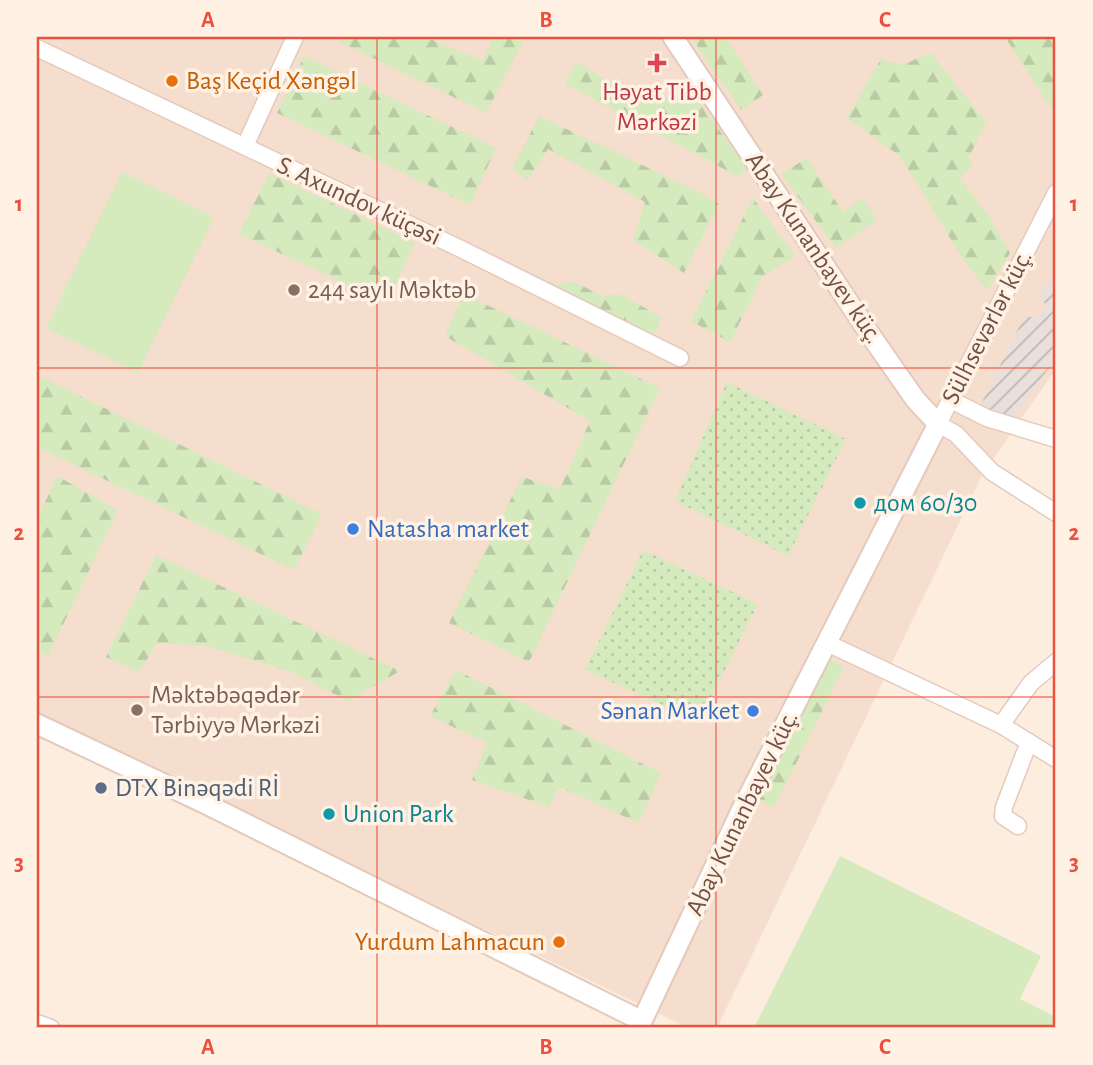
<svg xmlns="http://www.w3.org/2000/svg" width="1093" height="1065" viewBox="0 0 1093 1065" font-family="'Alegreya Sans',sans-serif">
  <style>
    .residential { fill: #f5decd }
    .industrial { fill: url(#industrial-furrows) }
    .grass { fill: url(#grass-dots) }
    .forest { fill: url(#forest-firs) }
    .garden { fill: #d5eabd }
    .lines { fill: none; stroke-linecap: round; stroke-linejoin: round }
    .minor-casing { stroke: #e3cabd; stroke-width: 19 }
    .tertiary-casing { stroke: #e3cabd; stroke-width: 23 }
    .minor { stroke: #fff; stroke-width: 16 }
    .tertiary { stroke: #fff; stroke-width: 19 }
    .grid { fill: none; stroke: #ec503e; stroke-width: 2; stroke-opacity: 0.55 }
    .health-dot { fill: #e0444e; stroke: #fff2e5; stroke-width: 2.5 }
    .food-dot { fill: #e8710a; stroke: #fff2e5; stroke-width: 2.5 }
    .education-dot { fill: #8d6e63; stroke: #fff2e5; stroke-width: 2.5 }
    .culture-dot { fill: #0f9aa8; stroke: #fff2e5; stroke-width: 2.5 }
    .shop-dot { fill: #3f7fe0; stroke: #fff2e5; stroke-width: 2.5 }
    .service-dot { fill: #5c6f8a; stroke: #fff2e5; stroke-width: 2.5 }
    .labels { text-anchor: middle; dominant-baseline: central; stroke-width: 7; stroke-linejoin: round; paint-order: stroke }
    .food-label { font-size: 26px; fill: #c56008; stroke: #fff2e5; text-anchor: start }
    .health-label { font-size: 26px; fill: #be3a42; stroke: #fff2e5 }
    .street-label { font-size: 26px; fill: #735146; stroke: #fff2e5 }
    .education-label { font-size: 26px; fill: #785e54; stroke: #fff2e5; text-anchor: start }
    .culture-label { font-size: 26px; fill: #0d838f; stroke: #fff2e5; text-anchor: start }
    .shop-label { font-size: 26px; fill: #366cbe; stroke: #fff2e5; text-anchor: start }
    .service-label { font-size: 26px; fill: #4e5e75; stroke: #fff2e5; text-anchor: start }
    .neatline { fill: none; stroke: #ec503e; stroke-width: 2.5 }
    .grid-label { font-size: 23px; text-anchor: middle; font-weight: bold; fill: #ec503e }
  </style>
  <defs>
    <pattern id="industrial-furrows" width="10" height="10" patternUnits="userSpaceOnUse" patternTransform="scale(1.75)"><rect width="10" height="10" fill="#eae0db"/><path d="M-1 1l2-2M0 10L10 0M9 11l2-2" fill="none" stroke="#c2b8b3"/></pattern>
    <pattern id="grass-dots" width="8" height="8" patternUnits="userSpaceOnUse" patternTransform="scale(1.75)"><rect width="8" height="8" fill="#d5eabd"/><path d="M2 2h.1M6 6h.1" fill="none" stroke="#bacaa4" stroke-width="1.8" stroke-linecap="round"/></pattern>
    <pattern id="forest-firs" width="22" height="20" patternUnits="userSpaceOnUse" patternTransform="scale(1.75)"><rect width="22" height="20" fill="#d5eabd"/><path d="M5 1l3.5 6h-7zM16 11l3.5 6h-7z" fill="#bacaa4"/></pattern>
  </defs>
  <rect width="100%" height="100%" fill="#fdedde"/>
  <polygon class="residential" points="37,37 1056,37 1056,369 982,475 717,1028 688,1028 37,712"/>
  <polygon class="industrial" points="1050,281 1056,285 1056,357 1014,419 980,406 1025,315 1037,319 1047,305 1037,297"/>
  <g class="grass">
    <polygon points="727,382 846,439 788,556 675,501"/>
    <polygon points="643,550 758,604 699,721 585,670"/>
  </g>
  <g class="forest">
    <polygon points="343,37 426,37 482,61 494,37 513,37 523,41 486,113 340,42"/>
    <polygon points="691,37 726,37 763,95 741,110"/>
    <polygon points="1005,37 1055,37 1056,39 1056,116"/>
    <polygon points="931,53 986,122 969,157 973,166 959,178 989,216 1010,253 987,291 961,256 900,156 847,118 881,59 902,65"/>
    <polygon points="304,56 496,148 470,205 277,113"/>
    <polygon points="576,62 638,99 694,95 748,170 737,176 565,84"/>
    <polygon points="539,116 697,191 719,204 684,273 633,240 645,202 548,149 528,180 512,169"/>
    <polygon points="807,158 843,212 863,198 877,220 836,248 781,174"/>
    <polygon points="269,173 415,243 387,303 239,234"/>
    <polygon points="753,198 795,256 763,276 730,342 691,321"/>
    <polygon points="533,274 557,285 573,281 602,296 619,294 662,317 646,350 524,291"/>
    <polygon points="464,294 660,388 529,662 449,623 522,477 560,489 590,421 445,336"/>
    <polygon points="37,375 322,514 294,570 37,447"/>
    <polygon points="57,476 118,510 48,656 37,650 37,520"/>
    <polygon points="156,555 400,671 348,701 289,671 206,646 157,643 139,672 106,657"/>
    <polygon points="823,656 844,667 774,808 752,797"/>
    <polygon points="456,670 661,773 639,823 559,787 549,807 472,780 487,743 430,716"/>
  </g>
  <g class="garden">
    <polygon points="122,172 214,217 138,373 46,328"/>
    <polygon points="840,856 1041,956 1020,999 1056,1017 1056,1028 754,1028"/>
  </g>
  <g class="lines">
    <g class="minor-casing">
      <g id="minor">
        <polyline points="37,48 461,249 680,358"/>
        <polyline points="245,146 295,37"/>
        <polyline points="1056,193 938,424 956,434 992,472 1056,513"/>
        <polyline points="951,400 987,418 1056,439"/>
        <polyline points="827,643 1001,725 1056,759"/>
        <polyline points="1001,725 1031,683 1056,662"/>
        <polyline points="1018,826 1003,816 1004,807 1029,742"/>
        <polyline points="37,1023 51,1028"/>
      </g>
    </g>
    <g class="tertiary-casing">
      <polyline id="tertiary" points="37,724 204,803 642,1021 741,811 938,424 915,399 871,336 673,37"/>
    </g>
    <use href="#minor" class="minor"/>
    <use href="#tertiary" class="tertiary"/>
  </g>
  <path class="grid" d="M377 37V1028M716 37V1028M37 368H1056M37 697H1056"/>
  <path class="health-dot" d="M653.5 52.5h7v7h7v7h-7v7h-7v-7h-7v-7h7z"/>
  <g class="food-dot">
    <circle cx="172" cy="81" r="7"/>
    <circle cx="559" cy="942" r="7"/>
  </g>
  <g class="education-dot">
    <circle cx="294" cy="290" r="7"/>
    <circle cx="137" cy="710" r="7"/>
  </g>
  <g class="culture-dot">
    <circle cx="860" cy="503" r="7"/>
    <circle cx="329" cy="814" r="7"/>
  </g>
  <g class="shop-dot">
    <circle cx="353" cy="529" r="7"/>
    <circle cx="753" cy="711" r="7"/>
  </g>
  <circle class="service-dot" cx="101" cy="788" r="7"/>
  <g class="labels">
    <g class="food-label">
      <text x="186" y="81">Baş Keçid Xəngəl</text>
      <text x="545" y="942" text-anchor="end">Yurdum Lahmacun</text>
    </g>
    <g class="health-label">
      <text x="657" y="92">Həyat Tibb<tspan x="657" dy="30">Mərkəzi</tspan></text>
    </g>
    <g class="street-label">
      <text transform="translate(359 201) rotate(25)">S. Axundov küçəsi</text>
      <text transform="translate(814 248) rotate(56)">Abay Kunanbayev küç.</text>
      <text transform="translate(987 327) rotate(-63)">Sülhsevərlər küç.</text>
      <text transform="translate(742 813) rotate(-64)">Abay Kunanbayev küç.</text>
    </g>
    <g class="education-label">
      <text x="308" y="290">244 saylı Məktəb</text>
      <text x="151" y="695">Məktəbəqədər<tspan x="151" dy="30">Tərbiyyə Mərkəzi</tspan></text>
    </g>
    <g class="culture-label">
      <text x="874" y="503">дом 60/30</text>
      <text x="343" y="814">Union Park</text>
    </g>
    <g class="shop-label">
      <text x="367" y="529">Natasha market</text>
      <text x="739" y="711" text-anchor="end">Sənan Market</text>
    </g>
    <g class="service-label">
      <text x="115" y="788">DTX Binəqədi Rİ</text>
    </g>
  </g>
  <rect width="1093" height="1065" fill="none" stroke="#fff2e5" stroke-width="77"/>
  <rect x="38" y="38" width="1016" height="988" class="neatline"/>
  <g class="grid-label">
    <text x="208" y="27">A</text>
    <text x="546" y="27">B</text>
    <text x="885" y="27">C</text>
    <text x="19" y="211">1</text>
    <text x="1074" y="211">1</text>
    <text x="19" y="540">2</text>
    <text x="1074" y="540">2</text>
    <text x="19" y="870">3</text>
    <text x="1074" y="870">3</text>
    <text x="208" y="1054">A</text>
    <text x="546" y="1054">B</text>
    <text x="885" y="1054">C</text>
  </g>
</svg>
